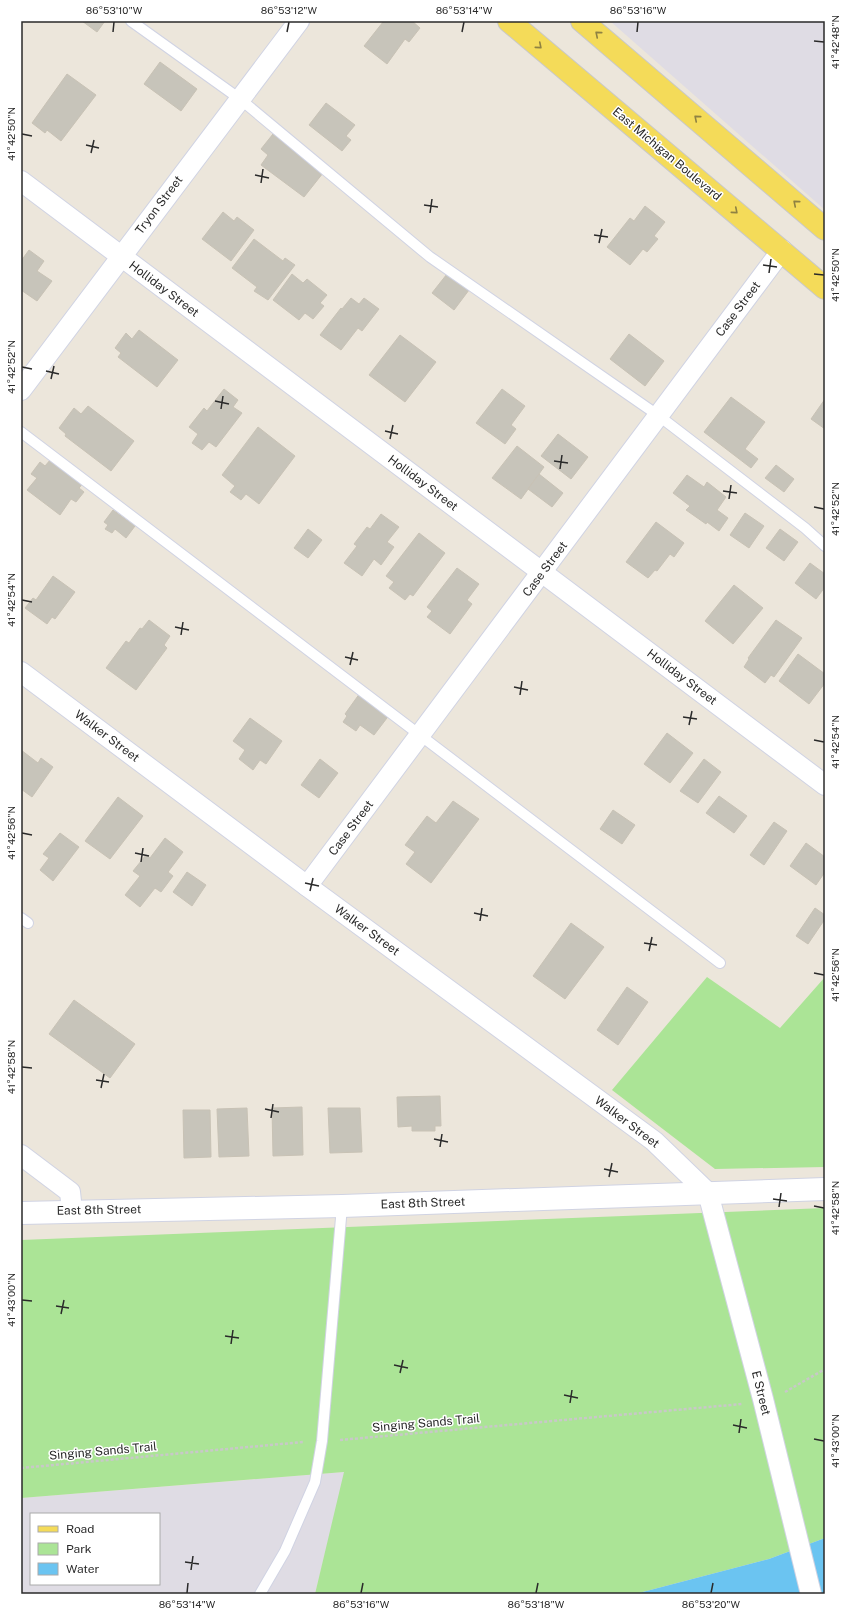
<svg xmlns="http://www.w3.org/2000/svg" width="846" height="1615" viewBox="0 0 846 1615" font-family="'Public Sans',sans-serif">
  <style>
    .industrial { fill: #dfdce4; fill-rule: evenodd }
    .green { fill: #abe496 }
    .water { fill: #6bc4f1 }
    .building { fill: #c7c4ba; stroke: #c8c2b5 }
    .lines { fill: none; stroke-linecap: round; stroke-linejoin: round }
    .service-casing { stroke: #d0d3e3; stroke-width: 12 }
    .minor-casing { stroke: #d0d3e3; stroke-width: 22 }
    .tertiary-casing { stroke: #d0d3e3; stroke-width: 24 }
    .primary-casing { stroke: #c8c8c8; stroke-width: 24 }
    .path { stroke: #c8c8c8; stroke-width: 2.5; stroke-dasharray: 3 2; stroke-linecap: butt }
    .service { stroke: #fff; stroke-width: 10 }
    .minor { stroke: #fff; stroke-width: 20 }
    .tertiary { stroke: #fff; stroke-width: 22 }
    .primary { stroke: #f4db59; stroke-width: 22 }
    .oneway { stroke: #8f8242 }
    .ticks { fill: none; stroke: #2a2a2a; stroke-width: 1.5 }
    .labels { text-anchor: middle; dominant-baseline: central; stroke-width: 3; stroke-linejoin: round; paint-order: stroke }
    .street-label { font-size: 12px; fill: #2a2a2a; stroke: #fff }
    .neatline { fill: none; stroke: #2a2a2a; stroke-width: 1.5 }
    .ticks-label { font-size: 10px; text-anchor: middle; fill: #2a2a2a }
  </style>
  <rect width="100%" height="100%" fill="#ece6db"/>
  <g class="industrial">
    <polygon points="610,21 825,21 825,210"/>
    <path d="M345 1472 315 1594H21V1498ZM31 1514H159V1584H31Z"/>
  </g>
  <g class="green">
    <polygon points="707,977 780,1028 825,977 825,1167 715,1169 612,1090"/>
    <polygon points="825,1208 825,1538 769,1559 635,1594 315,1594 344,1472 21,1498 21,1240"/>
  </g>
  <polygon class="water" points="825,1538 825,1594 635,1594 769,1559"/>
  <g class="building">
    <polygon points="82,21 105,21 97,32"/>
    <polygon points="382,21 412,21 420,28 409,42 405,39 387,64 364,46 383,22"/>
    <polygon points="160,62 197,89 181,111 144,84"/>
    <polygon points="67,74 96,95 61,141 47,130 45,133 32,123"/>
    <polygon points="326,103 355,125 346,136 351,140 342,151 309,125"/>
    <polygon points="273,134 323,173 304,197 261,165 268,155 261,149"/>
    <polygon points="645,206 665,222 654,236 658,239 647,252 643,249 630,265 607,247 630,218 634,221"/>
    <polygon points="223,212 234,221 237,217 254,230 231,261 202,239"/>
    <polygon points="254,239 283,261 285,258 295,265 268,300 254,291 257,287 232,268"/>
    <polygon points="29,250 44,261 37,271 52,281 37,301 21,290 21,261"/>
    <polygon points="292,274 303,283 307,279 327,295 320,303 324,306 313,319 305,313 299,320 273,300"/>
    <polygon points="447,274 469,290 454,310 432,293"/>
    <polygon points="351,298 359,304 364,298 379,309 362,331 358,328 341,350 320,335 341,308 342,309"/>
    <polygon points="139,330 178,360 157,387 118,357 121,353 115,348 126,333 132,339"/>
    <polygon points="629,334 664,361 645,386 610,359"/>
    <polygon points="400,335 436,362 405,402 369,375"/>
    <polygon points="224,389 238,400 233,407 242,413 216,447 209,442 202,450 192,443 198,434 189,427 204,408 207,411"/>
    <polygon points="502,389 525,406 511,425 516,429 505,444 476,423"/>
    <polygon points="731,397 765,422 745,449 758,459 751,468 704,432"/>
    <polygon points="825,399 825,429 811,419"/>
    <polygon points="88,406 134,441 111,471 65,436 66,434 59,428 74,408 81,414"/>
    <polygon points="258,427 295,456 259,504 246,494 241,500 230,492 235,486 222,475"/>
    <polygon points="558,434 588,457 571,479 541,456"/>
    <polygon points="517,446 544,467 521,499 492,478"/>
    <polygon points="51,459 84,482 79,488 84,492 76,502 71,499 60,515 27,490 37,478 31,474 40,462 45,466"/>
    <polygon points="776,465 794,479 784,492 765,478"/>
    <polygon points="539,474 563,493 552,507 528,489"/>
    <polygon points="687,475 704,487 707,482 726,497 717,510 728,518 719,531 707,522 706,524 686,510 690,506 673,493"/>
    <polygon points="113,510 135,526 126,538 115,529 112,533 105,529 108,525 104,522"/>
    <polygon points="745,513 764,526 749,548 730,535"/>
    <polygon points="381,514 399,527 387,542 394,547 381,565 374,559 362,576 344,563 357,546 354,544 367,527 370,529"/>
    <polygon points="656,522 684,543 674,557 670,554 657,571 655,570 648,578 626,562"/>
    <polygon points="308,529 322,540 308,558 294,548"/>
    <polygon points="780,529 798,542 784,561 766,548"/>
    <polygon points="419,533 445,553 413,596 410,594 405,600 389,588 394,582 386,576"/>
    <polygon points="810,563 825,574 825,587 816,599 795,583"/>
    <polygon points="457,568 479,584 467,600 472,604 450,634 427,617 432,611 427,607"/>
    <polygon points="53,576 75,592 55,619 52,617 47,624 25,608 33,598 36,600"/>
    <polygon points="734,585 763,608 733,644 705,621"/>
    <polygon points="149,620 170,636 164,645 167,648 136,690 106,668 126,641 129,643 140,628 142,629"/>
    <polygon points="776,620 802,638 774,677 771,675 765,683 744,667 749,659 748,658"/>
    <polygon points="798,654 825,674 825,683 809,704 779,681"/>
    <polygon points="360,693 390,714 374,735 360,725 356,731 343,722 347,716 345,714"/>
    <polygon points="250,718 282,741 266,764 260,760 253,770 239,759 245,750 233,741"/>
    <polygon points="667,733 693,753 670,783 644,764"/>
    <polygon points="21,750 38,763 41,758 53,767 32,797 21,789"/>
    <polygon points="320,759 338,773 319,798 301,785"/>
    <polygon points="704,759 721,772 698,803 680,791"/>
    <polygon points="719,796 747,816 734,833 706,813"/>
    <polygon points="118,797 143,816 110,859 85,841"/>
    <polygon points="453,801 479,819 431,883 406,864 415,852 405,845 427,816 436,823"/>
    <polygon points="613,810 635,825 622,844 600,829"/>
    <polygon points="774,822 787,831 764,865 750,855"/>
    <polygon points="60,833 79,847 53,881 40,870 49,858 43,854"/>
    <polygon points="165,838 183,852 168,872 173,876 161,892 155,888 140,907 125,895 140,876 133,871 146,855 150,858"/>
    <polygon points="806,843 825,857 825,872 816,885 790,866"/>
    <polygon points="187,872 206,885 192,906 173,892"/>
    <polygon points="815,908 825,915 825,919 808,944 796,936"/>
    <polygon points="571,923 604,947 565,999 533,976"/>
    <polygon points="627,987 648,1002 618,1045 597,1030"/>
    <polygon points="74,1000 135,1044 110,1078 49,1034"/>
    <polygon points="440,1096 441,1126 435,1126 435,1131 412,1131 412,1126 398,1127 397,1097"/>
    <polygon points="302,1107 303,1155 273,1156 272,1108"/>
    <polygon points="247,1108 249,1156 219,1157 217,1109"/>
    <polygon points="328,1108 360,1108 362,1152 330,1153"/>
    <polygon points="183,1110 210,1110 211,1157 184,1158"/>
  </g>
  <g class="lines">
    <g class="service-casing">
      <g id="service">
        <polyline points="131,21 240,99 430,257 659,416 805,528 825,546"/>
        <polyline points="21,432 720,963"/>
        <polyline points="21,918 28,923"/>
        <polyline points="260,1594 285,1551 315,1482 322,1441 342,1206"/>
      </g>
    </g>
    <g class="minor-casing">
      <g id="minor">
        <polyline points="21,181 825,785"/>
        <polyline points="21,390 299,21"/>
        <polyline points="21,672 307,886 654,1141 708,1193 763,1399 811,1594"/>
        <polyline points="307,886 782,250"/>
        <polyline points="21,1155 70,1192 72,1211"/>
      </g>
    </g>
    <g class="tertiary-casing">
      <polyline id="tertiary" points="21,1213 342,1206 825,1189"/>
    </g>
    <g class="primary-casing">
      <g id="primary">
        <polyline points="509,21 825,288"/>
        <polyline points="582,21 825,229"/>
      </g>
    </g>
    <g class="path">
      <polyline points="785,1392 825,1369"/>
      <polyline points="340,1440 742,1404"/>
      <polyline points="21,1468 303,1442"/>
    </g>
    <use href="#service" class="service"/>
    <use href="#minor" class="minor"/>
    <use href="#tertiary" class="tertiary"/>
    <use href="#primary" class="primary"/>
  </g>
  <defs><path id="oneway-chevron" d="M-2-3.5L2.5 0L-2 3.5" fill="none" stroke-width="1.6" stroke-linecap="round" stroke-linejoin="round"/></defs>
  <g class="oneway">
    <use href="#oneway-chevron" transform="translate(598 34) rotate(-140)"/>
    <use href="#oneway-chevron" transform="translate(539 46) rotate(40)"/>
    <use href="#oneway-chevron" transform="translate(697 118) rotate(-140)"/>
    <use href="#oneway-chevron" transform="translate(796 203) rotate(-140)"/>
    <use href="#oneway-chevron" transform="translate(735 211) rotate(40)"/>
  </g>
  <path class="ticks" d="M113 32 114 22M287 32 289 22M462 32 464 22M637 32 638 22M814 41 824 42M22 134 32 136M86 145 99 148M91 153 94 140M255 175 269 178M261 183 263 169M424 205 438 207M430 213 432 199M594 235 608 237M599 243 602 229M763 265 777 267M769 273 771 259M814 274 824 275M22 367 32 369M46 371 59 374M51 379 54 366M215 401 229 404M221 409 223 396M385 431 398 434M390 439 393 425M554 461 568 463M560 469 562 455M723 491 737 493M729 499 731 485M814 507 824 509M22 600 32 602M175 627 189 630M181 635 183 622M345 657 358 660M350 665 353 652M514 687 528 690M520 695 522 681M683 717 697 719M689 725 692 711M814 740 824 742M22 833 32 835M135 853 149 856M141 862 143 848M305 883 319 886M310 891 313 878M474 913 488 916M480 921 482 908M644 943 657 945M649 951 652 937M814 973 824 975M22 1067 32 1068M96 1080 109 1082M101 1088 104 1074M265 1109 279 1112M271 1118 273 1104M434 1139 448 1142M440 1147 442 1134M604 1169 618 1172M609 1177 612 1163M773 1199 787 1201M814 1206 824 1208M779 1207 781 1193M22 1300 32 1301M56 1306 69 1308M61 1314 64 1300M225 1336 239 1338M231 1344 233 1330M394 1365 408 1368M400 1373 403 1360M564 1395 578 1398M570 1403 572 1390M733 1425 747 1428M739 1433 741 1419M814 1439 824 1441M185 1562 199 1564M191 1570 193 1556M187 1593 188 1583M361 1593 363 1583M536 1593 538 1583M711 1593 713 1583"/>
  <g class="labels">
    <g class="street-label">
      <text transform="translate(667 154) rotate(40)">East Michigan Boulevard</text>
      <text transform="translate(159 205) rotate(-53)">Tryon Street</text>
      <text transform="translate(164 289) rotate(37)">Holliday Street</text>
      <text transform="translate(738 309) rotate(-53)">Case Street</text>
      <text transform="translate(423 483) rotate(37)">Holliday Street</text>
      <text transform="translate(545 569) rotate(-53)">Case Street</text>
      <text transform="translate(682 677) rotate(37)">Holliday Street</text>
      <text transform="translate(107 736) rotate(37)">Walker Street</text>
      <text transform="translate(351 828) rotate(-53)">Case Street</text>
      <text transform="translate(367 930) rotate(36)">Walker Street</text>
      <text transform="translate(627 1122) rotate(37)">Walker Street</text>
      <text transform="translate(423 1203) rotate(-2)">East 8th Street</text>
      <text transform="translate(99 1210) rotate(-1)">East 8th Street</text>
      <text transform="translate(761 1393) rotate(76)">E Street</text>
      <text transform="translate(426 1423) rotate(-5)">Singing Sands Trail</text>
      <text transform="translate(103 1451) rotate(-5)">Singing Sands Trail</text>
    </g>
  </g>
  <rect width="846" height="1615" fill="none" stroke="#ffffff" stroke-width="44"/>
  <rect x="30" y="1513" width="130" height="72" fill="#ffffff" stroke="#aaaaaa"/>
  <rect x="38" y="1526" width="20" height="6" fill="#f4db59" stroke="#aaaaaa"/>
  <text x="66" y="1533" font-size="12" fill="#2a2a2a">Road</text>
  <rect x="38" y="1543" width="20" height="12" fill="#abe496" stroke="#aaaaaa"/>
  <text x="66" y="1553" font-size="12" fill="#2a2a2a">Park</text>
  <rect x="38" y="1563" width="20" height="12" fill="#6bc4f1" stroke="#aaaaaa"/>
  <text x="66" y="1573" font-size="12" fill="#2a2a2a">Water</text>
  <rect x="22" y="22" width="802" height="1571" class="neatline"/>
  <g class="ticks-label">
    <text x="114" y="14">86°53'10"W</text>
    <text x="289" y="14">86°53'12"W</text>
    <text x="464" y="14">86°53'14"W</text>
    <text x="638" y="14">86°53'16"W</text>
    <text transform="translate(835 42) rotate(-90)" y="4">41°42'48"N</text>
    <text transform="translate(11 134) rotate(-90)" y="4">41°42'50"N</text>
    <text transform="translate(835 275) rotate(-90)" y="4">41°42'50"N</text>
    <text transform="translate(11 367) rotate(-90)" y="4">41°42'52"N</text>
    <text transform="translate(835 509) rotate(-90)" y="4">41°42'52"N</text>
    <text transform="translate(11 600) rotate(-90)" y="4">41°42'54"N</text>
    <text transform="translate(835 742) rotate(-90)" y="4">41°42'54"N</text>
    <text transform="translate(11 833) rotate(-90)" y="4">41°42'56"N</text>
    <text transform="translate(835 975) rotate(-90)" y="4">41°42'56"N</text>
    <text transform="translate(11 1067) rotate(-90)" y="4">41°42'58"N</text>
    <text transform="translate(835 1208) rotate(-90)" y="4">41°42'58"N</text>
    <text transform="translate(11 1300) rotate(-90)" y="4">41°43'00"N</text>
    <text transform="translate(835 1441) rotate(-90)" y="4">41°43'00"N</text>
    <text x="187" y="1608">86°53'14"W</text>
    <text x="361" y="1608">86°53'16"W</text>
    <text x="536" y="1608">86°53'18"W</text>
    <text x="711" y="1608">86°53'20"W</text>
  </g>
</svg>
